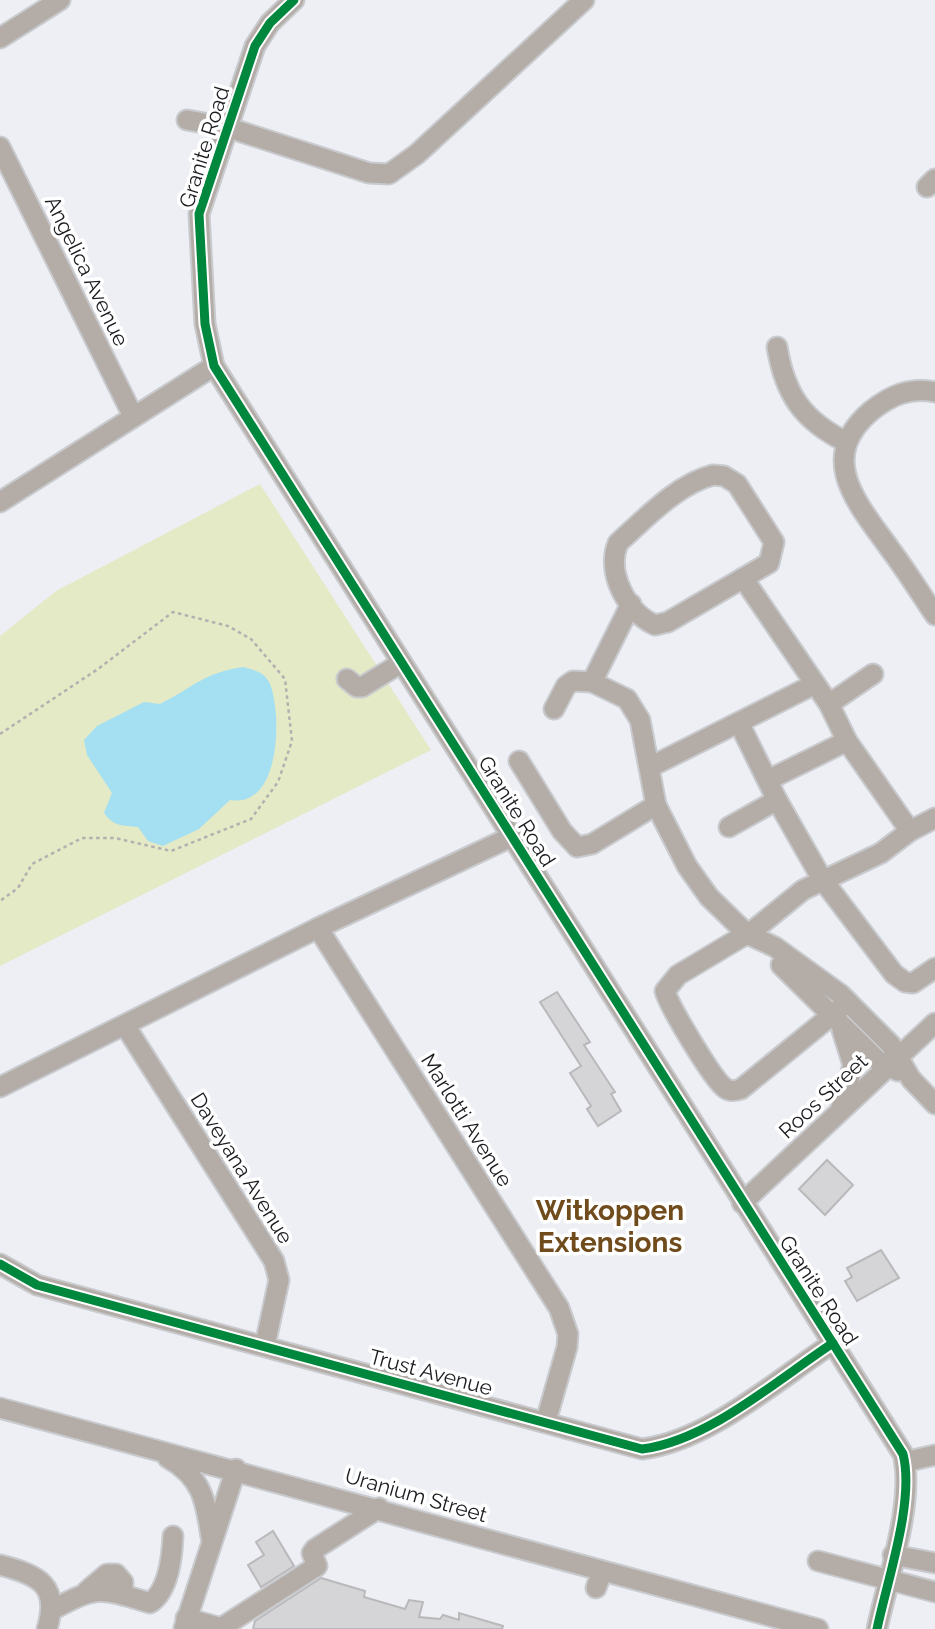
<svg xmlns="http://www.w3.org/2000/svg" width="935" height="1629" viewBox="0 0 935 1629" font-family="Raleway,sans-serif">
  <style>
    .green { fill: #e4e9c6 }
    .water { fill: #a4e0f2 }
    .building { fill: #d5d4d7; stroke: #b9b8bb; stroke-width: 2 }
    .lines { fill: none; stroke-linecap: round; stroke-linejoin: round }
    .minor-casing { stroke: #c8cacd; stroke-width: 23 }
    .path { stroke: #b4b0af; stroke-width: 2.5; stroke-dasharray: 3.5 3.5; stroke-linecap: butt }
    .minor { stroke: #b3aca7; stroke-width: 19 }
    .cycleway-casing { stroke: #fff; stroke-width: 13 }
    .cycleway { stroke: #00873e; stroke-width: 9 }
    .labels { text-anchor: middle; dominant-baseline: central; stroke-width: 7; stroke-linejoin: round; paint-order: stroke }
    .street-label { font-size: 21px; fill: #1b1c20; stroke: #fff }
    .district-label { font-size: 28px; font-weight: bold; fill: #704c1c; stroke: #fff }
  </style>
  <rect width="100%" height="100%" fill="#edeff4"/>
  <polygon class="green" points="260,484 431,750 0,966 0,636 56,591"/>
  <path class="water" d="M243 667C254 670 265 672 270 684 282 714 281 809 230 800L199 829 163 846 148 841 138 827C122 825 114 827 104 813L112 793 87 755 84 740 97 726 144 702 160 704C194 687 203 673 243 667Z"/>
  <g class="building">
    <polygon points="557,992 590,1042 584,1045 615,1092 611,1094 621,1111 598,1126 587,1109 591,1106 570,1073 581,1066 540,1002"/>
    <polygon points="827,1160 853,1185 825,1215 799,1189"/>
    <polygon points="881,1250 899,1278 857,1301 845,1281 852,1277 847,1268"/>
    <polygon points="273,1531 294,1566 261,1587 248,1565 264,1555 256,1542"/>
    <polygon points="321,1578 365,1591 364,1597 405,1609 409,1600 423,1602 419,1617 440,1619 443,1615 459,1620 459,1613 503,1626 502,1629 253,1629 255,1621"/>
  </g>
  <g class="lines">
    <g class="minor-casing">
      <g id="minor">
        <path d="M294 0 270 23 255 46 199 214 205 324 214 366 903 1454C915 1501 887 1581 877 1629"/>
        <polyline points="0,38 60,0"/>
        <polyline points="187,120 226,127 369,173 389,174 417,154 584,0"/>
        <polyline points="0,147 133,416"/>
        <polyline points="927,187 935,179"/>
        <path d="M777 347C785 394 802 420 846 442"/>
        <path d="M935 392C910 387 891 395 871 411 816 458 857 503 890 549 906 570 920 593 935 615"/>
        <path d="M713 475 724 476 737 484 774 542 769 563 668 622 655 625C626 612 606 572 618 543 645 519 677 484 713 475Z"/>
        <polyline points="0,502 214,366"/>
        <polyline points="743,578 829,704 847,741 910,831"/>
        <polyline points="347,679 357,687 362,687 401,663"/>
        <polyline points="592,682 631,604"/>
        <polyline points="829,704 873,674"/>
        <polyline points="554,709 566,686 573,681 592,682 627,699 640,720 656,805 687,866 709,897 747,934 775,947 840,994 891,1045 911,1079 935,1104"/>
        <polyline points="739,723 777,800 822,879 894,974 905,982 913,983 935,968"/>
        <polyline points="519,761 562,831 577,847 592,844 656,805"/>
        <polyline points="650,767 815,684"/>
        <polyline points="768,780 847,741"/>
        <polyline points="729,827 777,800"/>
        <polyline points="318,928 559,1308 568,1334 567,1347 546,1421"/>
        <polyline points="781,965 877,1060 898,1071"/>
        <path d="M848 1002 741 1089C735 1091 730 1092 725 1088 713 1080 669 1006 665 991L678 975 755 929 803 890 881 853 910 831 935 818"/>
        <polyline points="126,1027 274,1261 279,1280 265,1345"/>
        <polyline points="0,1087 318,928 513,836"/>
        <polyline points="841,1108 853,1065 842,1030"/>
        <polyline points="742,1203 935,1023"/>
        <path d="M0 1264 37 1285 642 1449C708 1441 777 1380 833 1343"/>
        <polyline points="0,1408 818,1629"/>
        <path d="M168 1458C202 1477 206 1501 211 1537"/>
        <polyline points="905,1462 935,1455"/>
        <polyline points="893,1555 935,1563"/>
        <polyline points="818,1561 935,1592"/>
        <path d="M0 1565C39 1575 60 1585 47 1629"/>
        <polyline points="596,1588 602,1571"/>
        <polyline points="87,1591 107,1574 116,1574 123,1582 123,1595"/>
        <path d="M52 1610C98 1585 101 1588 150 1603 169 1590 172 1557 173 1536"/>
        <polyline points="186,1618 221,1628 317,1566 312,1553 315,1549 379,1508"/>
        <polyline points="184,1628 236,1469"/>
      </g>
    </g>
    <polyline class="path" points="0,734 98,669 173,612 228,626 251,639 285,679 292,741 278,782 251,819 171,851 115,838 82,838 32,864 18,888 0,901"/>
    <use href="#minor" class="minor"/>
    <g class="cycleway-casing">
      <g id="cycleway">
        <path d="M294 0 270 23 255 46 199 214 205 324 214 366 903 1454C915 1501 887 1581 877 1629"/>
        <path d="M0 1264 37 1285 642 1449C708 1441 777 1380 833 1343"/>
      </g>
    </g>
    <use href="#cycleway" class="cycleway"/>
  </g>
  <g class="labels">
    <g class="street-label">
      <text transform="translate(204 147) rotate(-73)">Granite Road</text>
      <text transform="translate(87 271) rotate(64)">Angelica Avenue</text>
      <text transform="translate(517 811) rotate(58)">Granite Road</text>
      <text transform="translate(823 1096) rotate(-43)">Roos Street</text>
      <text transform="translate(467 1120) rotate(58)">Marlotti Avenue</text>
      <text transform="translate(242 1168) rotate(58)">Daveyana Avenue</text>
      <text transform="translate(819 1290) rotate(57)">Granite Road</text>
      <text transform="translate(431 1372) rotate(15)">Trust Avenue</text>
      <text transform="translate(416 1495) rotate(16)">Uranium Street</text>
    </g>
    <g class="district-label">
      <text x="610" y="1210">Witkoppen<tspan x="610" dy="32">Extensions</tspan></text>
    </g>
  </g>
</svg>
